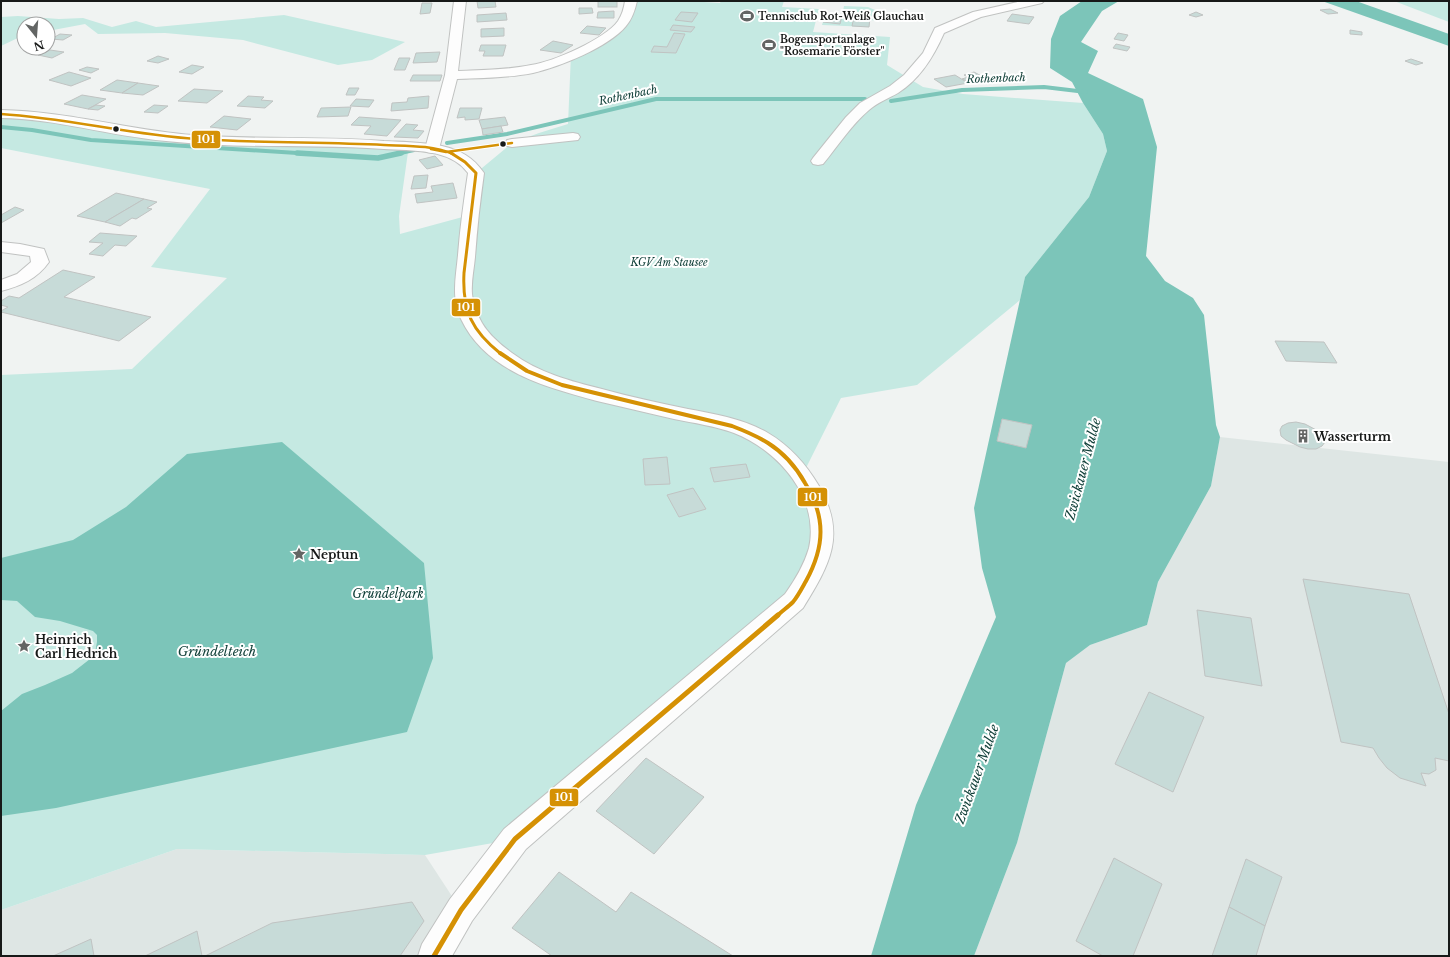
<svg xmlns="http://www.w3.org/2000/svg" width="1450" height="957" viewBox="0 0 1450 957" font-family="'Libre Baskerville',serif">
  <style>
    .built { fill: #dee6e4 }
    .green { fill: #c5e9e2 }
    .water { fill: #7cc5b9 }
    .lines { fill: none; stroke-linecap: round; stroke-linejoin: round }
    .stream-far1 { stroke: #7cc5b9; stroke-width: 4 }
    .stream { stroke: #7cc5b9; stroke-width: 5.5 }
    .building { fill: #c7dbd8; stroke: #c0c3c2 }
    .street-casing { stroke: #c0c2c1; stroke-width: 2 }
    .secondary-casing { stroke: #c0c2c1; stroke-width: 2 }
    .street { fill: #fdfdfd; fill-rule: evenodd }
    .secondary { fill: #fdfdfd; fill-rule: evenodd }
    .bus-1-far3-casing { stroke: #fff; stroke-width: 4.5 }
    .bus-1-far2-casing { stroke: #fff; stroke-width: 5.5 }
    .bus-1-far1-casing { stroke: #fff; stroke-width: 7 }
    .bus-1-casing { stroke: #fff; stroke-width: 8 }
    .bus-1-far3 { stroke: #d59104; stroke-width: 2.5 }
    .bus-1-far2 { stroke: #d59104; stroke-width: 3 }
    .bus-1-far1 { stroke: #d59104; stroke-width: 4 }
    .bus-1 { stroke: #d59104; stroke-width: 5 }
    .bus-dot { fill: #171918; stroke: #fff; stroke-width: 1.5 }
    .labels { text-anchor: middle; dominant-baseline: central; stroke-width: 4; stroke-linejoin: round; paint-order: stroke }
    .far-poi-label { font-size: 10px; font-weight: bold; fill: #171918; stroke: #fff; text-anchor: start }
    .far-park-label { font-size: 10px; font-style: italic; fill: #0a3b34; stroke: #fff }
    .far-water-label { font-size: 11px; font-style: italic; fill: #12413a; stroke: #fff }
    .poi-label { font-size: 12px; font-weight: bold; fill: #171918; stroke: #fff; text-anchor: start }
    .park-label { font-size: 12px; font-style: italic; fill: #0a3b34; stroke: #fff }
    .water-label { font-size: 13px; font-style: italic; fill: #12413a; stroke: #fff }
    .line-badge { stroke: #fff; stroke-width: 1.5 }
    .badge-label { font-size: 11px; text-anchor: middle; font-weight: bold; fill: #fff }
  </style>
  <rect width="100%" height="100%" fill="#f0f3f2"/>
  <g class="built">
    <polygon points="1220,437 1449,462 1449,956 974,956 1017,843 1066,663 1090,645 1147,625 1158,582 1211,486"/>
    <polygon points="177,849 425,855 461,910 434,956 1,956 1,910"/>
  </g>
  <g class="green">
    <polygon points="631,1 688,1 720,3 721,1 784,1 782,7 819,9 813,32 890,37 887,65 923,87 963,94 1083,103 1103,134 1107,151 1089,197 1025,277 1020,300 917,385 841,398 802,476 816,499 810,576 515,839 425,855 177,849 1,910 1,375 132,369 227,278 151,267 210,189 1,148 1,114 134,133 391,145 408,152 399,216 400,234 470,215 476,173 512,143 539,133 568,124 571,54 619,28"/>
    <polygon points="1394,1 1449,1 1449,22"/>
    <polygon points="844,6 868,7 882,13 880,21 870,20 869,27 822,25 825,15 842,16"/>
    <polygon points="284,15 405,42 372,60 338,65 243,40 165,33 98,34 85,24 48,31 48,24 24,24 24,35 1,46 1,17 18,16 59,19 83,18 112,27 136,21 156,27"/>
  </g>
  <g class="water">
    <polygon points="1082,1 1119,1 1102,11 1081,42 1098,51 1088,73 1143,99 1157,147 1146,256 1165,281 1193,298 1204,315 1216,425 1220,437 1211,486 1158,582 1147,625 1090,645 1066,663 1017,843 974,956 871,956 916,805 996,617 982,568 974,508 1025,277 1089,197 1107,151 1103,134 1083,103 1072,82 1050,68 1051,39 1060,16"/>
    <polygon points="1322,1 1356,1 1449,34 1449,46"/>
    <polygon points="282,442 424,563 433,658 407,732 56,808 1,816 1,711 22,694 45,685 72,673 90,659 95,653 97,642 97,635 93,631 60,621 35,617 17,601 1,600 1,558 73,540 126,507 187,454"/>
  </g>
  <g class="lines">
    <g class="stream-far1">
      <polyline points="891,101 962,90 1044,87 1086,92"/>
      <polyline points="1,127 32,130 91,140 313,154"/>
      <polyline points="447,143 507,134 656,99 865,99"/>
      <polyline points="396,154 414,150"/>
    </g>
    <polyline class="stream" points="297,153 378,158 401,153"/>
  </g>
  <g class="building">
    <polygon points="477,1 495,1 496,7 478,8"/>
    <rect x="598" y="1" width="19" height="6"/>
    <polygon points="422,3 432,3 430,13 420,14"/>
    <polygon points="579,8 592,8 593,13 579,14"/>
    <polygon points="1330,9 1338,13 1328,14 1320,10"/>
    <polygon points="614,11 614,18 597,18 598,12"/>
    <polygon points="681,12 698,13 692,22 675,20"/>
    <polygon points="1196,12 1203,15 1196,17 1189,15"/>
    <polygon points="506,13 507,20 477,22 477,15"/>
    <polygon points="1012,14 1034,17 1029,24 1007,21"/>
    <polygon points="825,15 842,16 840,24 823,22"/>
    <polygon points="854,17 870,18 869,27 852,26"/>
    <polygon points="673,25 695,27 691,32 670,30"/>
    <polygon points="587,26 606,28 599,35 580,33"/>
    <polygon points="504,28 504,36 481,37 481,29"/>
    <polygon points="1350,30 1362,32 1362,35 1350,34"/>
    <polygon points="674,33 685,34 676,53 651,52 654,46 667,47"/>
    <polygon points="1118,33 1128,35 1124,41 1114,39"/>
    <polygon points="60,34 72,35 63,40 51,39"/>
    <polygon points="553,41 573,45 561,53 540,50"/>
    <polygon points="1116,44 1130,47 1127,51 1113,48"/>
    <polygon points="481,45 506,45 503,56 483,56 485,51 479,51"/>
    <polygon points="50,50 64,52 52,58 38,55"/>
    <polygon points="440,52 437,62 413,63 416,53"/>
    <polygon points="158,56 169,59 158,63 147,61"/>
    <polygon points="399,58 410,58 405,70 394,70"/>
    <polygon points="1411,59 1423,63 1416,65 1405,61"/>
    <polygon points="192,65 204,67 192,74 179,72"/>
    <polygon points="87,67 99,69 91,73 79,70"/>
    <polygon points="69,72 91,78 71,86 49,80"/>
    <polygon points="974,72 985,78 969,82 962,79 968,77 964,75"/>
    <polygon points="413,75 442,75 440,81 410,81"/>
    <polygon points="955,75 968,83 946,87 934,79"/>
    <polygon points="117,80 138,83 122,93 100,90"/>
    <polygon points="138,83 159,86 143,95 122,93"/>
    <polygon points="349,88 359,88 355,95 346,95"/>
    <polygon points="194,89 223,91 207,103 178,101"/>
    <polygon points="82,95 106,99 88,109 64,104"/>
    <polygon points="248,96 264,97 261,100 273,101 265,108 237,106"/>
    <polygon points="429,96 428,108 391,111 392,103 407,102 408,98"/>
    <polygon points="356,99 374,100 369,107 350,106"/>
    <polygon points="96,105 105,106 98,110 88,109"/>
    <polygon points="154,105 168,106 158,113 144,112"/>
    <polygon points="351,107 348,116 317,117 321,108"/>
    <polygon points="460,108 482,108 479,119 465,120 465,117 457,118"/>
    <polygon points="224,116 251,119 237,130 210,127"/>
    <polygon points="359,117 401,120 387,136 364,134 371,126 351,125"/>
    <polygon points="505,117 508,125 482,129 479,120"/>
    <polygon points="406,124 418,125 413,130 424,131 418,138 394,137"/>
    <polygon points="501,126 503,132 483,135 482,129"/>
    <polygon points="435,156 443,165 427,169 419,160"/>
    <polygon points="428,175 426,188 411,189 414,176"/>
    <polygon points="453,183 457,198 417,203 415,194 433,192 431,186"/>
    <polygon points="116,193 144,199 105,222 77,216"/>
    <polygon points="144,199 157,202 147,208 152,209 136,219 132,218 120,226 105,222"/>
    <polygon points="15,207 24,210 1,223 1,215"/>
    <polygon points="100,233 137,236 126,246 115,245 103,256 89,254 103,243 89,242"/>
    <polygon points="63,270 95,277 64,297 151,317 119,341 1,312 1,311 8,307 1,305 1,301 9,296 19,298"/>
    <polygon points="1275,341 1324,342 1337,363 1286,361"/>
    <polygon points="1002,419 1032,425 1026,448 997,441"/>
    <polygon points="1296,422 1305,424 1320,432 1324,437 1325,442 1322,446 1316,449 1308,449 1300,447 1286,440 1281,436 1280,430 1282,426 1288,423"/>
    <polygon points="667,457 670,484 645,485 643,459"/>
    <polygon points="746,464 750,477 714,482 710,468"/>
    <polygon points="693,488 706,509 679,517 667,495"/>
    <polygon points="1303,579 1409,594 1449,714 1449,761 1435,758 1436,770 1429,774 1421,773 1426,786 1400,778 1387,768 1379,758 1373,748 1341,742"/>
    <polygon points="1197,610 1251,618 1262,686 1205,676"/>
    <polygon points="1149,692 1204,717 1173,792 1115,764"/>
    <polygon points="646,758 704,797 654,854 596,811"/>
    <polygon points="1114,858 1162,884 1133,956 1103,956 1076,941"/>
    <polygon points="1246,859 1282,877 1265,926 1229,907"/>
    <polygon points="559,872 616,912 631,892 733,956 552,956 512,928"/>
    <polygon points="412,902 424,921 400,956 205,956 272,923"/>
    <polygon points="1229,907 1265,926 1256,956 1212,956"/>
    <polygon points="197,931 202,956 145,956"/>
    <polygon points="91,939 94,956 53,956"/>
  </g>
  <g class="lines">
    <g class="street-casing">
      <g id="street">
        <path d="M454 1H466L458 71C482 70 507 70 531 65 553 62 605 39 618 21 622 15 624 8 625 1H637C635 10 632 19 626 26 609 47 559 67 533 73 508 78 482 78 457 79L439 149 437 152 432 153 427 152 425 149 445 75Z"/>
        <path d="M1022 1H1044L1042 3 981 17 944 33C934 56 920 79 898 93 889 98 877 103 869 110 851 125 838 146 823 164L818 165 813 164 811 161 813 158 846 117 860 103 890 86 904 75 923 53 935 28 973 12Z"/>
        <polygon points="573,133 578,134 580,137 578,140 512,147 507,146 505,143 507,140 512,139"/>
        <path d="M1 242 20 244 44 249 49 262C37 279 21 286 1 291V280L17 274 31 262 30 256 1 252Z"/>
      </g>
    </g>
    <g class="secondary-casing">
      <path id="secondary" d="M1 110C66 111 129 130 193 135 257 140 321 136 384 141 403 142 423 142 442 146 460 150 473 157 484 173 480 201 477 229 475 257 474 269 471 281 472 294 473 304 477 314 482 323 489 335 501 345 512 353 539 373 570 381 602 389 631 397 659 403 688 409 715 414 744 419 768 433 790 446 806 464 819 486 847 535 830 564 803 608L526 849 472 921 452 956H418L422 944 450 899 504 829 785 594C795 580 804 565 809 548 820 498 778 450 734 433 715 426 694 423 674 419 648 413 623 407 597 401 546 387 486 372 461 319 451 297 456 277 458 255 460 227 464 200 468 173 450 148 412 151 384 149 312 144 238 149 166 141 110 136 57 119 1 118Z"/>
    </g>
    <use href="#street" class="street"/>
    <use href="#secondary" class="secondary"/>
    <g class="bus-1-far3-casing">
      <g id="bus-1-far3">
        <path d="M1 114C67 118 131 135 196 139 259 143 322 142 384 145 407 146 432 145 453 154"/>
        <polyline points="431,149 446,152 512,143"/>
      </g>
    </g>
    <g class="bus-1-far2-casing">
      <path id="bus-1-far2" d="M451 153 465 162 476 173 464 273C462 311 472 331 501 354"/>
    </g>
    <g class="bus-1-far1-casing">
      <path id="bus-1-far1" d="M500 353 527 371 562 385 732 426C745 431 757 436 768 443 784 453 796 467 805 483 826 517 825 546 806 581 802 588 798 596 793 602 788 607 782 611 777 616"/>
    </g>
    <g class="bus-1-casing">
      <polyline id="bus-1" points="434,956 461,910 515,839 778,615"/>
    </g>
    <use href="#bus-1-far3" class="bus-1-far3"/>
    <use href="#bus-1-far2" class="bus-1-far2"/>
    <use href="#bus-1-far1" class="bus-1-far1"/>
    <use href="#bus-1" class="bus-1"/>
  </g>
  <defs>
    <g id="stadium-bare" transform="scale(1.08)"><path d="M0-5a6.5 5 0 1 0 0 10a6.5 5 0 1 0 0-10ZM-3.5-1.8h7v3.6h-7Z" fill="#636564" stroke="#fff" stroke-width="2.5" paint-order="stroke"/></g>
    <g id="building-bare" transform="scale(1.08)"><path d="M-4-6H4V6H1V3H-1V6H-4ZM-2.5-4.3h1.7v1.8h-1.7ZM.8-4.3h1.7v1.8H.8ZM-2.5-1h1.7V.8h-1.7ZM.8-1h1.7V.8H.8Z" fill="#636564" stroke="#fff" stroke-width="2.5" paint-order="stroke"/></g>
    <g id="sight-bare" transform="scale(1.08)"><path d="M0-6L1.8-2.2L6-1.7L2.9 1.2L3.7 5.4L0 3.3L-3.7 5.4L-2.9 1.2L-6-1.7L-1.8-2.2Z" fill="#636564" stroke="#fff" stroke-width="2.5" paint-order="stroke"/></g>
  </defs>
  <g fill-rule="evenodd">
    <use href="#stadium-bare" x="747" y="16"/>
    <use href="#stadium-bare" x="769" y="45"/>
    <use href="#building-bare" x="1303" y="436"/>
    <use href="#sight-bare" x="299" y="554"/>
    <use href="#sight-bare" x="24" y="646"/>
  </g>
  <g class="bus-dot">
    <circle cx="116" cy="129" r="3.5"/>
    <circle cx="503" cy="144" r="3.5"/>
  </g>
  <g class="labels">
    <g class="far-poi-label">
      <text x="758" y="16">Tennisclub Rot-Weiß Glauchau</text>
      <text x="780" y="39">Bogensportanlage<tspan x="780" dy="12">"Rosemarie Förster"</tspan></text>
    </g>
    <g class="far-park-label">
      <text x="669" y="262">KGV Am Stausee</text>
    </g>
    <g class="far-water-label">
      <text transform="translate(996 78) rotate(-2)">Rothenbach</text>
      <text transform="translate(628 95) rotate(-12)">Rothenbach</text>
    </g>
    <g class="poi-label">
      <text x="1314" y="436">Wasserturm</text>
      <text x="310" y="554">Neptun</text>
      <text x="35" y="639">Heinrich<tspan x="35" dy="14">Carl Hedrich</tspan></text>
    </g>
    <g class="park-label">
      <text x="388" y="593">Gründelpark</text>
    </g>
    <g class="water-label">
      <text transform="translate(1083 469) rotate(-75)">Zwickauer Mulde</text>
      <text x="217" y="651">Gründelteich</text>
      <text transform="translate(977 774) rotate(-70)">Zwickauer Mulde</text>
    </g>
  </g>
  <g class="line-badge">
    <rect x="191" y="130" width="30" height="19" rx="4" fill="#d59104"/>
    <rect x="451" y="298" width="30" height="19" rx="4" fill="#d59104"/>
    <rect x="797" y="487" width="31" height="20" rx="4" fill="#d59104"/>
    <rect x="549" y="788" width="30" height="19" rx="4" fill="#d59104"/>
  </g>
  <g class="badge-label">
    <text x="206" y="143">101</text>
    <text x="466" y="311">101</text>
    <text x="813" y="501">101</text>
    <text x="564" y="801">101</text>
  </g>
  <rect width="1450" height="957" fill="none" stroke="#171918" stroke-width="4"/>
  <g transform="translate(36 36) rotate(163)"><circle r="19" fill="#ffffff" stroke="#a2a3a3"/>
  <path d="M0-3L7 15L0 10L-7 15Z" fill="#636564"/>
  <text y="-6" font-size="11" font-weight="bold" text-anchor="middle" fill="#171918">N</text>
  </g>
</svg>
